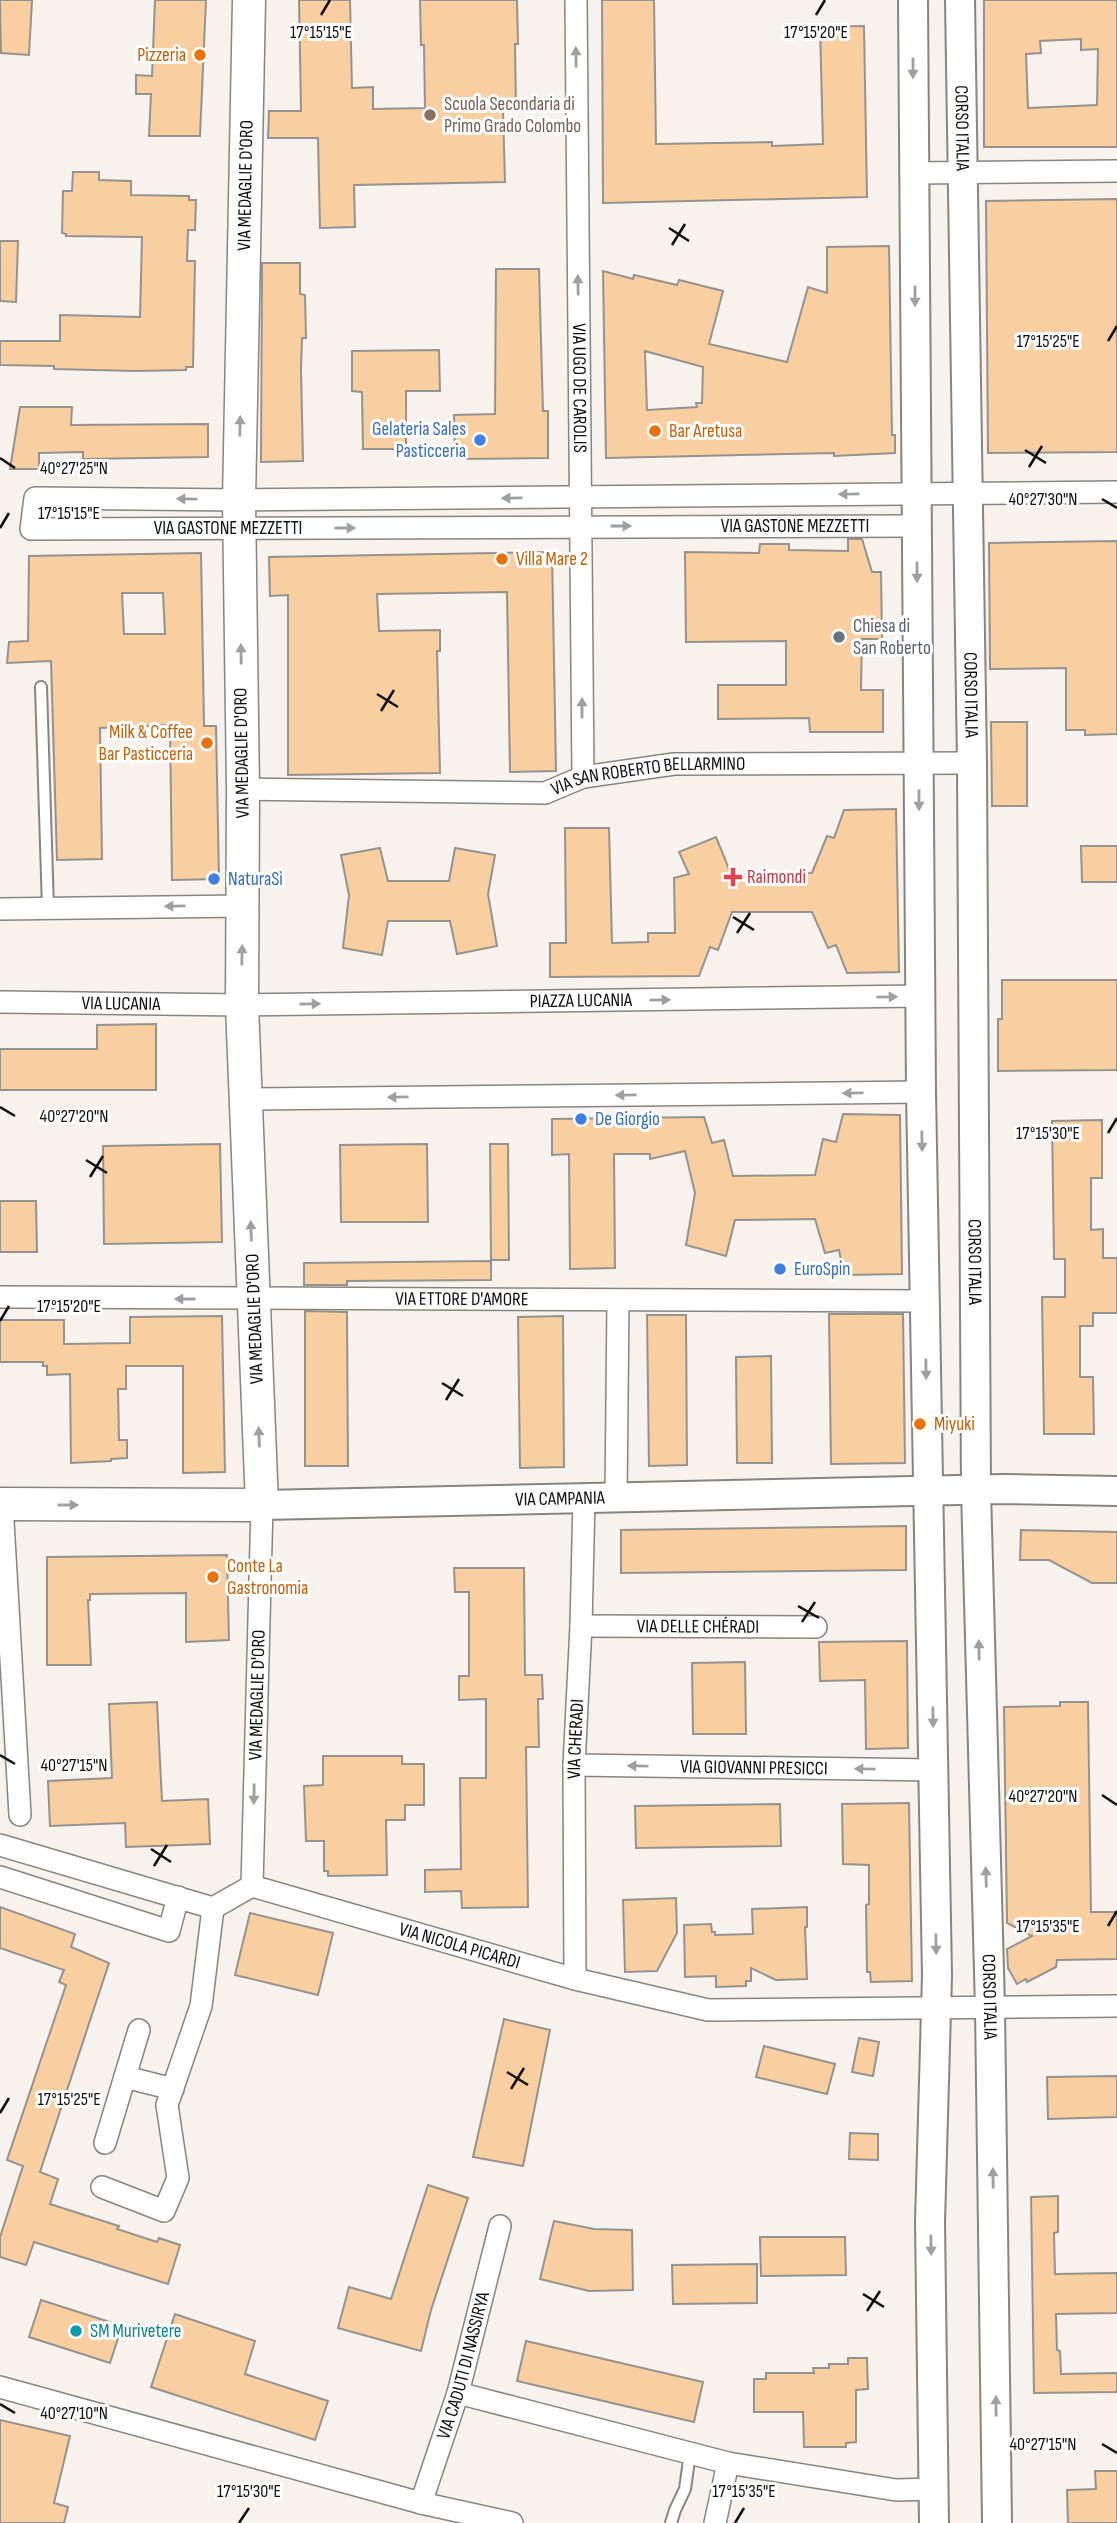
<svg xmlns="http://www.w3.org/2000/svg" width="1117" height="2523" viewBox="0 0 1117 2523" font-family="'Sofia Sans Condensed',sans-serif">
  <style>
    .building { fill: #f9cfa2; stroke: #96928d; stroke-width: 2; fill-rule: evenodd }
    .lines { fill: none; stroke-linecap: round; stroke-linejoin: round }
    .service-casing { stroke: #88847f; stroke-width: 14 }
    .minor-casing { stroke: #88847f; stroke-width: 24 }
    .tertiary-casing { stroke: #88847f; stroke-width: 32 }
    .secondary-casing { stroke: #88847f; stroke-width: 35 }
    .service { stroke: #fff; stroke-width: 10 }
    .minor { stroke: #fff; stroke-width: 21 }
    .tertiary { stroke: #fff; stroke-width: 28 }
    .secondary { stroke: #fff; stroke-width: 32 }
    .oneway { fill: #9f9f9e }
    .ticks { fill: none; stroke: #0f0e0c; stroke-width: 2.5 }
    .food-dot { fill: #e8710a; stroke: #fff; stroke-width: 2.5 }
    .education-dot { fill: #8d6e63; stroke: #fff; stroke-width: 2.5 }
    .shop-dot { fill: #3f7fe0; stroke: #fff; stroke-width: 2.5 }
    .worship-dot { fill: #6b7280; stroke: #fff; stroke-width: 2.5 }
    .health-dot { fill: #e0444e; stroke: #fff; stroke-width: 2.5 }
    .culture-dot { fill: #0f9aa8; stroke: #fff; stroke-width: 2.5 }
    .labels { text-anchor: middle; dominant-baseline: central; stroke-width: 6; stroke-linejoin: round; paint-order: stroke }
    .food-label { font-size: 19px; fill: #c56008; stroke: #fff; text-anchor: start }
    .education-label { font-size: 19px; fill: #785e54; stroke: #fff; text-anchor: start }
    .street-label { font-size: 19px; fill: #0f0e0c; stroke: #fff }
    .shop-label { font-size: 19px; fill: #366cbe; stroke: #fff; text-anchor: start }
    .worship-label { font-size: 19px; fill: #5b616d; stroke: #fff; text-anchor: start }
    .health-label { font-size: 19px; fill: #be3a42; stroke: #fff; text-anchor: start }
    .culture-label { font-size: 19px; fill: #0d838f; stroke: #fff; text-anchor: start }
    .ticks-label { font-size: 18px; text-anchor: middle; fill: #0f0e0c; stroke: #fff; stroke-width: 6; stroke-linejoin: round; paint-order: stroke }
  </style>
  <rect width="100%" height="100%" fill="#f7f2ed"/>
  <g class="building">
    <polygon points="0,0 32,0 29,55 1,53"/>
    <polygon points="155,0 206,0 200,136 149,136 151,94 136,94 136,75 152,76"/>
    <polygon points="299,0 350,0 352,88 373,87 373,109 425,108 424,45 421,45 420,0 517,0 518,44 515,44 516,111 503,111 505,182 354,185 355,227 320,228 318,138 268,138 269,111 301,111"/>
    <polygon points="602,0 654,0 656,144 772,142 772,146 823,144 820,27 864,26 867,197 603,203"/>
    <path d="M984 0H1117V147H984ZM1081 39V50L1098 49 1097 105 1028 108 1026 54 1041 53 1040 41Z"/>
    <polygon points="73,172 99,172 99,180 131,181 131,195 189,196 189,200 196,200 195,230 188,230 187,261 195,261 193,367 186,367 186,370 135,371 54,369 54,366 0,365 0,341 60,341 60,315 140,317 142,237 66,236 66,234 62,233 63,191 72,191"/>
    <polygon points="1117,199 1117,452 988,453 986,201"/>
    <polygon points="0,241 18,241 16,302 0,301"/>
    <path d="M889 246 892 435H895V453L834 456V453L606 458 603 271 633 279 634 275 677 285 679 280 723 291 709 344 787 362 808 287 827 293V247ZM645 351 703 367 702 403H696L697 407 647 410Z"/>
    <polygon points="262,263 300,263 300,294 305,295 306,338 302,338 301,369 303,461 261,462"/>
    <polygon points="496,269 539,269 543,411 548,411 548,458 455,459 454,415 495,414"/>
    <polygon points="439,350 440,391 406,391 406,449 363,449 362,392 352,391 352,351"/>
    <polygon points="20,407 72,407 71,425 208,424 208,457 83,459 83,452 39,453 39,469 10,469"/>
    <polygon points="848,539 862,539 872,572 881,572 882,639 862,639 861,690 883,690 883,732 810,732 809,718 718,719 718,685 786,685 786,641 686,642 685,552 759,553 760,544 789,544 789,550 848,551"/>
    <polygon points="1117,541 1117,734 1085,735 1085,730 1066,730 1066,668 990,669 989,543"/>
    <polygon points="552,552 556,771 510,772 507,592 377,594 379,631 440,630 440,651 437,651 440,773 288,775 288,595 270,596 269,557"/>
    <path d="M201 553 204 726H216L219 879 172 880 170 725 100 728 102 859 57 860 51 661 7 663 9 642 28 641 29 556ZM122 593H163L165 634H124Z"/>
    <polygon points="991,722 1027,722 1027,806 992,806"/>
    <polygon points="896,809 899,972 847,973 836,945 828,948 812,912 732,912 718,950 710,947 699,976 550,977 550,943 566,943 565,828 609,828 612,943 648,942 648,933 675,933 674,878 689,874 679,852 716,837 731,874 812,873 827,836 834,838 844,810"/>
    <polygon points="1081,846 1117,846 1117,882 1082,882"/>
    <polygon points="380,848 388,881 449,881 455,848 495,855 488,894 497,946 457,954 450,921 388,921 382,955 343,948 349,895 341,855"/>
    <polygon points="1002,980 1117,980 1117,1070 998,1071 998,1019 1002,1019"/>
    <polygon points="156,1024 156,1090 0,1090 0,1049 97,1049 97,1025"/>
    <polygon points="843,1114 900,1115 902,1274 844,1275 839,1250 825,1253 815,1219 735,1220 726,1256 686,1245 695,1193 685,1151 650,1159 650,1154 614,1154 615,1268 570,1269 569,1154 552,1155 552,1119 704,1117 712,1143 724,1140 733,1176 815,1175 823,1139 836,1142"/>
    <polygon points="1102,1120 1102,1178 1091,1178 1091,1230 1103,1229 1103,1258 1117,1258 1117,1313 1093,1313 1093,1326 1080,1326 1080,1377 1093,1377 1094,1434 1044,1434 1042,1297 1065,1297 1065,1259 1054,1259 1052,1121"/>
    <polygon points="220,1144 222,1242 104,1244 103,1146"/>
    <polygon points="427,1144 428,1222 341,1222 340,1145"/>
    <polygon points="490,1144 508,1144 509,1260 491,1260"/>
    <polygon points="0,1201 36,1201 37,1252 0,1252"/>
    <polygon points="491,1261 491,1280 347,1281 347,1285 304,1285 304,1263"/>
    <polygon points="305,1311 347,1312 348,1466 305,1466"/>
    <polygon points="829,1314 903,1314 905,1463 831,1464"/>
    <polygon points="647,1315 686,1315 687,1465 649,1466"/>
    <polygon points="222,1316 225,1472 183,1473 183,1366 126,1366 126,1389 118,1389 119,1440 127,1440 127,1458 111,1459 111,1461 71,1463 70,1374 47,1375 47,1366 43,1366 43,1362 0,1362 0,1320 64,1320 64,1344 130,1343 130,1317"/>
    <polygon points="563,1316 564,1467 520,1468 518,1317"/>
    <polygon points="771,1356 772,1463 737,1463 736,1357"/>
    <polygon points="906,1526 906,1570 621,1573 621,1530"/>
    <polygon points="1021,1530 1117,1532 1117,1583 1092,1583 1049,1560 1020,1560"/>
    <polygon points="227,1555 229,1640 186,1642 186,1593 90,1594 90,1600 88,1600 91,1665 47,1665 47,1557"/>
    <polygon points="454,1568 524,1568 525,1675 542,1675 543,1699 538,1699 539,1747 526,1747 528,1907 462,1908 461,1891 425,1892 425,1870 461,1869 460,1778 486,1778 486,1699 459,1700 459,1676 469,1676 469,1592 455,1592"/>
    <polygon points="907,1641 908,1748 866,1749 865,1680 820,1681 819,1642"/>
    <polygon points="745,1662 746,1734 693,1734 692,1663"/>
    <polygon points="157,1702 162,1801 208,1799 210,1844 126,1847 125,1823 50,1826 48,1781 112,1778 109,1704"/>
    <polygon points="1060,1702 1088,1702 1091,1912 1117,1912 1117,1959 1057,1960 1056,1967 1027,1982 1026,1979 1017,1984 1008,1968 1007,1949 1032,1936 1007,1923 1004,1707 1060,1706"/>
    <polygon points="323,1756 402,1756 402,1764 424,1764 424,1805 405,1805 405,1820 386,1820 387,1875 328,1876 328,1871 324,1871 324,1841 306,1841 304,1786 323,1785"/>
    <polygon points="909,1803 912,1981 871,1982 870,1972 867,1972 866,1905 869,1904 869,1865 843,1864 842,1804"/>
    <polygon points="780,1804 781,1846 636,1848 635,1806"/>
    <polygon points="676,1898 677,1933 657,1971 625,1972 623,1900"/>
    <polygon points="0,1907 75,1934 71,1947 109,1963 40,2172 58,2179 50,2204 119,2226 117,2229 157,2242 159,2238 180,2245 168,2284 34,2242 26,2265 0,2257 0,2237 23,2166 7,2160 66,1985 59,1982 64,1970 0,1948"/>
    <polygon points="807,1907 807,1927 805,1927 807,1979 776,1980 751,1968 751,1981 746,1981 746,1986 716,1987 716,1976 685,1977 684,1925 711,1924 712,1932 715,1932 715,1935 753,1934 752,1909"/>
    <polygon points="250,1913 333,1933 318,1995 235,1975"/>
    <polygon points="504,2019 550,2030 523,2166 473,2157"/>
    <polygon points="859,2038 879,2042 873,2076 852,2072"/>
    <polygon points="764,2046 835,2064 827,2094 756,2077"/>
    <polygon points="1117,2076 1117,2117 1048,2119 1047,2077"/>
    <polygon points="850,2133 878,2134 878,2160 849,2159"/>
    <polygon points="428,2185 468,2198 431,2310 421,2351 338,2328 349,2287 391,2299"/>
    <polygon points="1058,2196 1058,2232 1054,2233 1055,2274 1117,2273 1117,2313 1056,2314 1057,2350 1060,2351 1061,2374 1117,2373 1117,2392 1034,2393 1031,2197"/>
    <polygon points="554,2221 594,2229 632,2230 633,2290 589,2291 540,2279"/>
    <polygon points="760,2237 845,2237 846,2275 761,2276"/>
    <polygon points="757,2264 757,2303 673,2304 672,2265"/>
    <polygon points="41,2300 122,2326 110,2363 29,2337"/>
    <polygon points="175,2314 255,2341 245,2374 328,2401 315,2440 151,2387"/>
    <polygon points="526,2341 703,2382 694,2422 517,2381"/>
    <polygon points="848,2358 867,2358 868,2389 856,2390 856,2442 846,2443 846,2447 804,2447 803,2412 754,2412 754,2379 766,2379 766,2373 814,2373 813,2368 829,2368 829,2364 848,2364"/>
    <polygon points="0,2420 70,2436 54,2503 68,2507 64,2523 0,2523"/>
    <polygon points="1095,2471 1117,2471 1117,2523 1068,2523 1067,2490 1096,2489"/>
  </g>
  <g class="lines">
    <g class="service-casing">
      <g id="service">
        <polyline points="41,687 48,908"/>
        <polyline points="671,2523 675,2510 685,2489 690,2453"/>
      </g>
    </g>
    <g class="minor-casing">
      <g id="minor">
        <path id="s1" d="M576 0 583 777"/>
        <polyline points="914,173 1117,171"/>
        <polyline points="917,526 31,529 35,498 239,500 1117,492"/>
        <path id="s2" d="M243 789 545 793 583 777 674 764 972 763"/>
        <polyline points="0,909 243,906"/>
        <path id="s3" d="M0 1002 242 1005 921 996"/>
        <polyline points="246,1099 921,1092"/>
        <path id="s4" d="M0 1297 925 1301"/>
        <polyline points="616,1498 618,1300"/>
        <polyline points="2,1504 20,1815"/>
        <path id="s5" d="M581 1626 816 1627"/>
        <path id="s6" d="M574 1765 934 1770"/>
        <path id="s7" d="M0 1845 213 1908 252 1886 575 1979 708 2010 1117 2006"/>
        <polyline points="0,1877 169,1931 178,1897"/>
        <path id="s8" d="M252 1886 262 1505"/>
        <path id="s9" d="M575 1979 574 1765 581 1626 584 1499"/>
        <polyline points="125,2077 173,2089"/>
        <polyline points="105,2143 139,2030"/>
        <polyline points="102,2187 164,2211 178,2178 167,2105 201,2006 213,1908"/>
        <polyline points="0,2387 421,2503 512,2523"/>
        <polyline points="458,2393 728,2463"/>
        <path id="s10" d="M421 2503 458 2393 500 2226"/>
        <polyline points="715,2523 728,2463 896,2490 934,2489"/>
      </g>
    </g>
    <g class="tertiary-casing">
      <g id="tertiary">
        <polyline points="913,0 921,1092 937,1976 930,2222 934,2523"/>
        <path id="s11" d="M960 0 972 763 976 1490 990 2008 997 2523"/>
        <path id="s12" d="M262 1505 1004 1489 1117 1491"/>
      </g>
    </g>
    <g class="secondary-casing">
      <g id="secondary">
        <path id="s13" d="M0 1504 262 1505 242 1005 243 789 239 500 249 0"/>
      </g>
    </g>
    <use href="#service" class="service"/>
    <use href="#minor" class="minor"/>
    <use href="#tertiary" class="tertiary"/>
    <use href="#secondary" class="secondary"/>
  </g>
  <defs><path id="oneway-solid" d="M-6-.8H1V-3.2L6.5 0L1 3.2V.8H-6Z" transform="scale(1.75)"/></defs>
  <g class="oneway">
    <use href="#oneway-solid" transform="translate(576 57) rotate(-91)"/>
    <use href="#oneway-solid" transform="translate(913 68) rotate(90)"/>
    <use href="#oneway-solid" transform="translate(578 285) rotate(-91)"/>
    <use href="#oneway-solid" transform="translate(915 296) rotate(90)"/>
    <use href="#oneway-solid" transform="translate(240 426) rotate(-89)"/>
    <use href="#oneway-solid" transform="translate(849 494) rotate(179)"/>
    <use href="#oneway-solid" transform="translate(512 498) rotate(179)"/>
    <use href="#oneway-solid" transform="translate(187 499) rotate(-179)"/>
    <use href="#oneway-solid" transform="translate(621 526)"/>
    <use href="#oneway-solid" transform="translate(345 528)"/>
    <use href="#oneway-solid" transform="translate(917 572) rotate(90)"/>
    <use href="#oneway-solid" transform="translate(241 654) rotate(-91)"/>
    <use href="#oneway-solid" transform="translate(582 708) rotate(-90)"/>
    <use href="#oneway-solid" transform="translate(919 800) rotate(90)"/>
    <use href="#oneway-solid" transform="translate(175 906) rotate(179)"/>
    <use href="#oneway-solid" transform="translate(242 955) rotate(-89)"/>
    <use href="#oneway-solid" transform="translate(887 997) rotate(-1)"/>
    <use href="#oneway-solid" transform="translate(660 1000) rotate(-1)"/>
    <use href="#oneway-solid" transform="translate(310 1004) rotate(-1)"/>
    <use href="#oneway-solid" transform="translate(853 1093) rotate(179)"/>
    <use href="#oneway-solid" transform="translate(626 1095) rotate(179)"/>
    <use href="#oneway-solid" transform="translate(398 1097) rotate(179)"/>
    <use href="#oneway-solid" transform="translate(922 1141) rotate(89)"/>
    <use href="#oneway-solid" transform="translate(251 1231) rotate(-92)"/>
    <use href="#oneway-solid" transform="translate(185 1299) rotate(-180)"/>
    <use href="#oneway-solid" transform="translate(926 1369) rotate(89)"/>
    <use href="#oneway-solid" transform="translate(259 1437) rotate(-92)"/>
    <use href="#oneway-solid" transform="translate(68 1505)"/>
    <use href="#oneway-solid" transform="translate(979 1650) rotate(-91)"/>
    <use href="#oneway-solid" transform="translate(933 1717) rotate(89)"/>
    <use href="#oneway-solid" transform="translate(638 1766) rotate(-179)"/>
    <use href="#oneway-solid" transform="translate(865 1769) rotate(-179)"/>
    <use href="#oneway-solid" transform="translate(254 1794) rotate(91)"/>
    <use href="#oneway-solid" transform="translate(986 1877) rotate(-92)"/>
    <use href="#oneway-solid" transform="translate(936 1944) rotate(89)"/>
    <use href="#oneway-solid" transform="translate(993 2178) rotate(-91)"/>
    <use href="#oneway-solid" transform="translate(931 2245) rotate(89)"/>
    <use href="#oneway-solid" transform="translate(996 2406) rotate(-91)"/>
  </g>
  <path class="ticks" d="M321 15 330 0M816 15 825 0M669 228 689 241M672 245 685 224M1108 341 1117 326M1025 450 1046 463M0 458 15 468M1029 467 1042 446M1102 499 1117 508M0 528 9 513M377 694 398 707M381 711 394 690M733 917 754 930M737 933 750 913M0 1107 15 1116M1108 1133 1117 1118M86 1160 107 1173M90 1177 103 1156M0 1321 9 1306M442 1383 463 1396M446 1400 459 1379M798 1606 819 1618M802 1622 815 1602M0 1755 15 1764M1102 1795 1117 1805M151 1849 171 1862M154 1866 167 1845M1108 1926 1117 1911M507 2072 528 2085M511 2089 524 2068M0 2113 9 2098M863 2294 884 2307M867 2311 880 2291M0 2404 15 2413M1102 2444 1117 2453M239 2523 249 2508M735 2523 744 2508"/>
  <g class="food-dot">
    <circle cx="200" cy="55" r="7"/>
    <circle cx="655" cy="431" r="7"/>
    <circle cx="502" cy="559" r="7"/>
    <circle cx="207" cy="743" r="7"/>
    <circle cx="920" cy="1424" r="7"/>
    <circle cx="213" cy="1577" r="7"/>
  </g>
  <circle class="education-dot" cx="430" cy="115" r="7"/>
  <g class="shop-dot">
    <circle cx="480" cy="440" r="7"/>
    <circle cx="214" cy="879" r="7"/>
    <circle cx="581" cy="1119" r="7"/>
    <circle cx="780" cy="1269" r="7"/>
  </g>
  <circle class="worship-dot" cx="839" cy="637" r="7"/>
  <path class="health-dot" d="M729.5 866.5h7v7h7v7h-7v7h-7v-7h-7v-7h7z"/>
  <circle class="culture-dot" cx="76" cy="2331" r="7"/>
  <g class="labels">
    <g class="food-label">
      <text x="186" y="55" text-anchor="end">Pizzeria</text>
      <text x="669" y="431">Bar Aretusa</text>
      <text x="516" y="559">Villa Mare 2</text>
      <text x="193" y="732" text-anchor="end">Milk &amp; Coffee<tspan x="193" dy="22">Bar Pasticceria</tspan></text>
      <text x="934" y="1424">Miyuki</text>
      <text x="227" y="1566">Conte La<tspan x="227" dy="22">Gastronomia</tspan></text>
    </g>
    <g class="education-label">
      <text x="444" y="104">Scuola Secondaria di<tspan x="444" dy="22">Primo Grado Colombo</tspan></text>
    </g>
    <g class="street-label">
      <text stroke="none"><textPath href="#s11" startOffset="128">CORSO ITALIA</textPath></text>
      <text stroke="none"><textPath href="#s13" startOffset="1582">VIA MEDAGLIE D'ORO</textPath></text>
      <text stroke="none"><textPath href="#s1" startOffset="388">VIA UGO DE CAROLIS</textPath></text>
      <text x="795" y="526">VIA GASTONE MEZZETTI</text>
      <text x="228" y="528">VIA GASTONE MEZZETTI</text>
      <text stroke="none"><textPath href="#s11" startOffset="695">CORSO ITALIA</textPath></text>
      <text transform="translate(242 753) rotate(-91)">VIA MEDAGLIE D'ORO</text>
      <text stroke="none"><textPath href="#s2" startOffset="408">VIA SAN ROBERTO BELLARMINO</textPath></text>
      <text stroke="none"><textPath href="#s3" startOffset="581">PIAZZA LUCANIA</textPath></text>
      <text stroke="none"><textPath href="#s3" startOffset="121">VIA LUCANIA</textPath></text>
      <text stroke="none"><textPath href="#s11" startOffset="1262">CORSO ITALIA</textPath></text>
      <text stroke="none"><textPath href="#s4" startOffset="462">VIA ETTORE D'AMORE</textPath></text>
      <text transform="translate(255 1319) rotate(-92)">VIA MEDAGLIE D'ORO</text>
      <text stroke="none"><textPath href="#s12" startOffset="298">VIA CAMPANIA</textPath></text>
      <text stroke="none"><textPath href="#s5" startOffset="117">VIA DELLE CHÉRADI</textPath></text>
      <text stroke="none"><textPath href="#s8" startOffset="191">VIA MEDAGLIE D'ORO</textPath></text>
      <text stroke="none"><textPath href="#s9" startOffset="240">VIA CHERADI</textPath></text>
      <text stroke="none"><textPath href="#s6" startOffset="180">VIA GIOVANNI PRESICCI</textPath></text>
      <text stroke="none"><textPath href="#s7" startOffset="483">VIA NICOLA PICARDI</textPath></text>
      <text stroke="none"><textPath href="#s11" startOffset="1997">CORSO ITALIA</textPath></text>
      <text stroke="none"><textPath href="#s10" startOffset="144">VIA CADUTI DI NASSIRYA</textPath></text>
    </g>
    <g class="shop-label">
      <text x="466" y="429" text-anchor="end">Gelateria Sales<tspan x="466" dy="22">Pasticceria</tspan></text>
      <text x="228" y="879">NaturaSì</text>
      <text x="595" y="1119">De Giorgio</text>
      <text x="794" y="1269">EuroSpin</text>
    </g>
    <g class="worship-label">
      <text x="853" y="626">Chiesa di<tspan x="853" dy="22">San Roberto</tspan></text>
    </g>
    <g class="health-label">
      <text x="747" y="877">Raimondi</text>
    </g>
    <g class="culture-label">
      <text x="90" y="2331">SM Murivetere</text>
    </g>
  </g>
  <g class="ticks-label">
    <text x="321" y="38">17°15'15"E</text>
    <text x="816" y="38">17°15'20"E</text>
    <text x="1048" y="347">17°15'25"E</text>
    <text x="74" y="474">40°27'25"N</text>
    <text x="1043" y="505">40°27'30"N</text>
    <text x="69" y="519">17°15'15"E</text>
    <text x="74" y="1122">40°27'20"N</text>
    <text x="1048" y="1139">17°15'30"E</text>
    <text x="69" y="1312">17°15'20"E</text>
    <text x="74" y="1771">40°27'15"N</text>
    <text x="1043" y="1802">40°27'20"N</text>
    <text x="1048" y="1932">17°15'35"E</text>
    <text x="69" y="2105">17°15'25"E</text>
    <text x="74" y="2419">40°27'10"N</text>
    <text x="1043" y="2450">40°27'15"N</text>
    <text x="249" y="2497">17°15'30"E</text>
    <text x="744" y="2497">17°15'35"E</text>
  </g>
</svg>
